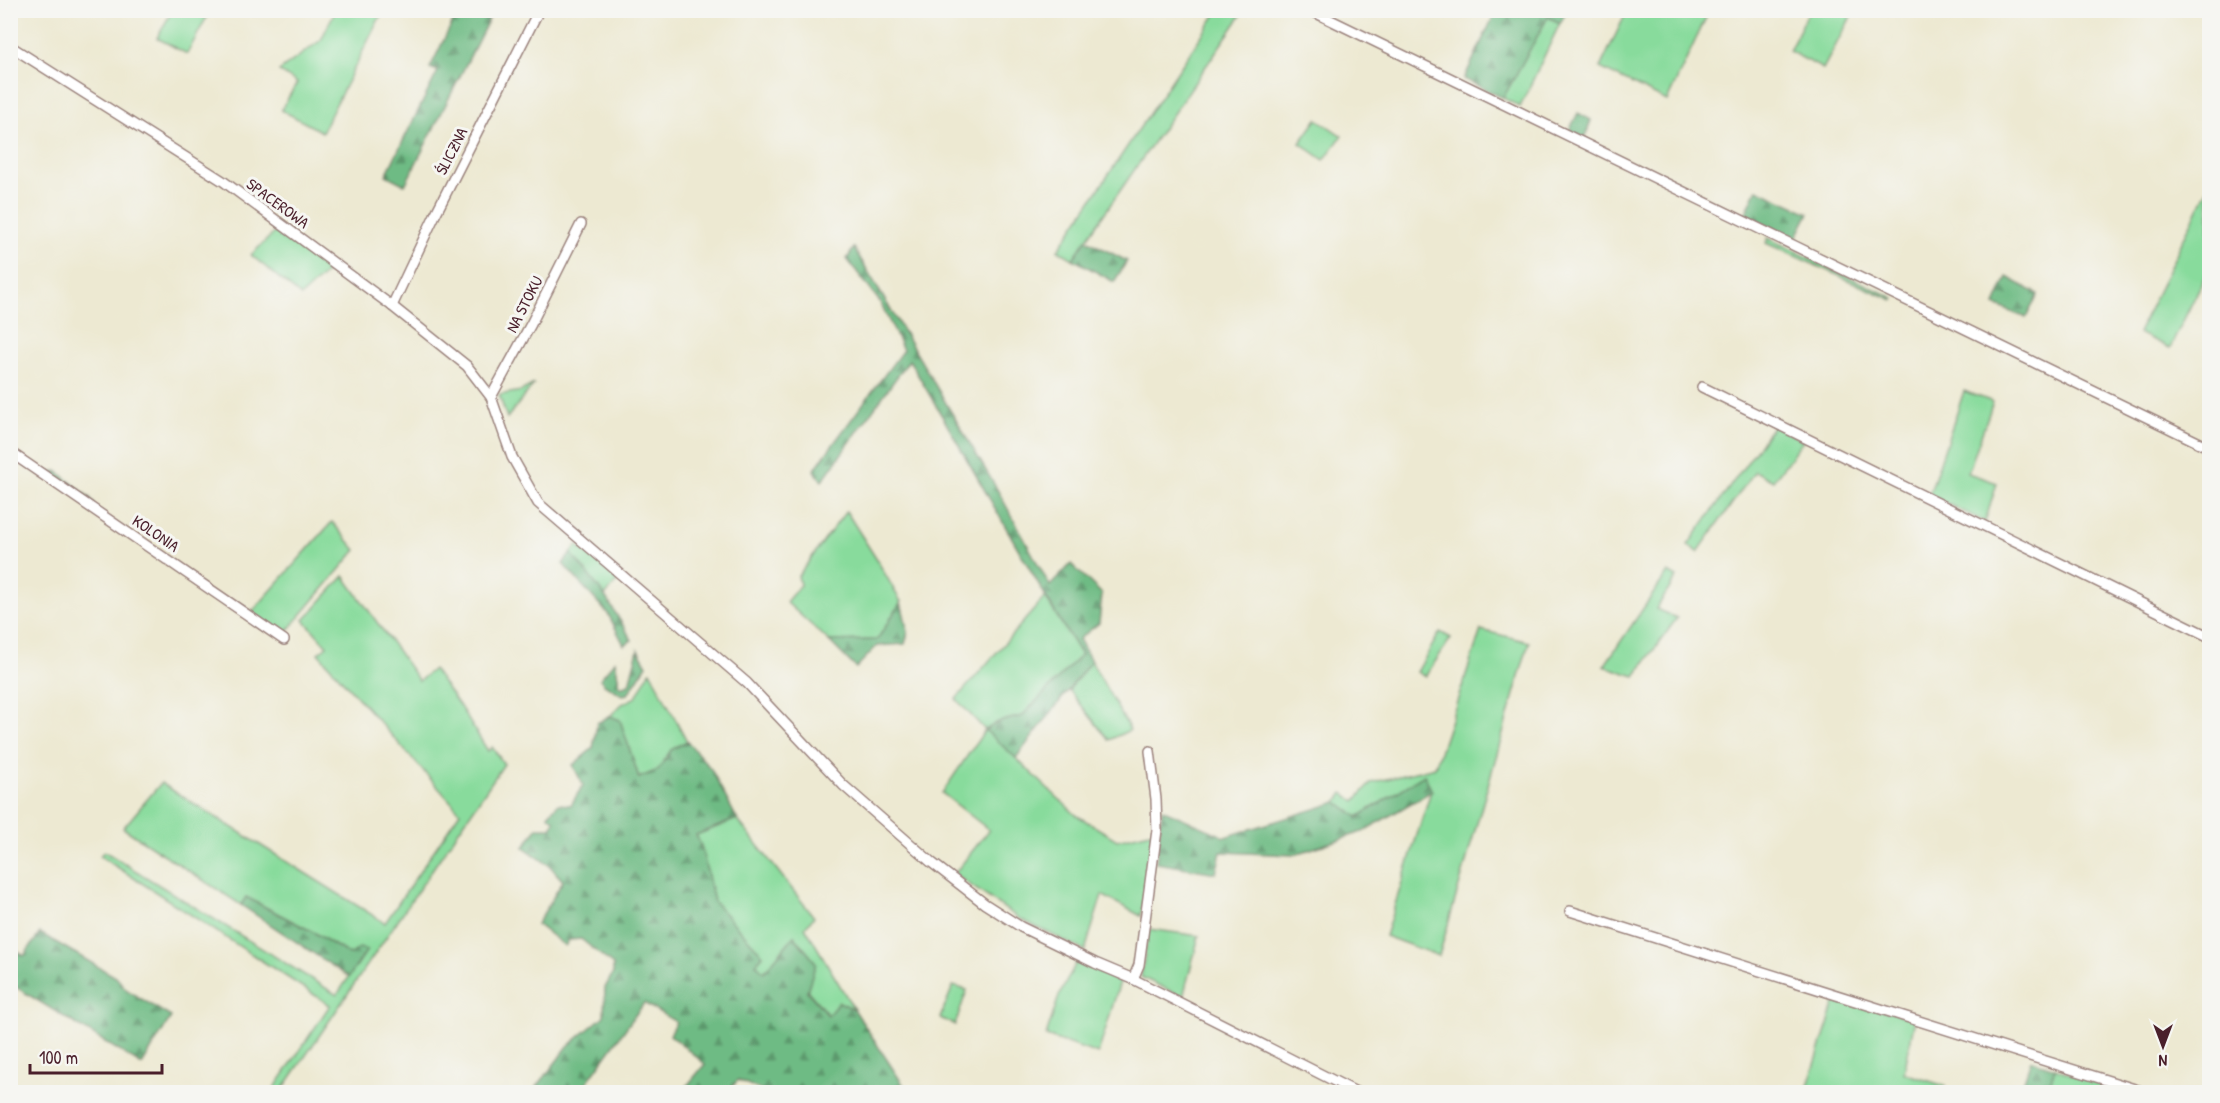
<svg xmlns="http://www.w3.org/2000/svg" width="2220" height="1103" viewBox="0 0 2220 1103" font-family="'Patrick Hand',sans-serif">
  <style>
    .green { fill: #88db9c; stroke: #697d64; stroke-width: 1.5 }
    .forest { fill: url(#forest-firs); stroke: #5c6d58; stroke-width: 1.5 }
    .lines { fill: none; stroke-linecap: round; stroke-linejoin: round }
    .minor-casing { stroke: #9c847e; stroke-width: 12 }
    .minor { stroke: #fff; stroke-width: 9 }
    .labels { text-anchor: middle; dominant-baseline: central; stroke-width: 6; stroke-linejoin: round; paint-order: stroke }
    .street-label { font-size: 16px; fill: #4a1f2b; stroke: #f6f6f2 }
  </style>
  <defs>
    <pattern id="forest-firs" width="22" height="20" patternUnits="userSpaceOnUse" patternTransform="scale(1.5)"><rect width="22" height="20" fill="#6ebb84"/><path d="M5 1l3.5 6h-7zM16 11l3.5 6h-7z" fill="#5c976c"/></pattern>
  </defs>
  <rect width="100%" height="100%" fill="#f6f6f2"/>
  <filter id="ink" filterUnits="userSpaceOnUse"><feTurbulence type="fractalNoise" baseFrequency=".0167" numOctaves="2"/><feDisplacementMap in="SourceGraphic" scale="12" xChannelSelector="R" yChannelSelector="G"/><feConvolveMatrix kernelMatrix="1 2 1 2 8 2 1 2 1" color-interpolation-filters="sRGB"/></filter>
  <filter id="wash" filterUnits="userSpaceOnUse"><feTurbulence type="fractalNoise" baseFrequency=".008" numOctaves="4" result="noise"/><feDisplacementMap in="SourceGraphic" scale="24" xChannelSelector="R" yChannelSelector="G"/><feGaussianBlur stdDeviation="1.35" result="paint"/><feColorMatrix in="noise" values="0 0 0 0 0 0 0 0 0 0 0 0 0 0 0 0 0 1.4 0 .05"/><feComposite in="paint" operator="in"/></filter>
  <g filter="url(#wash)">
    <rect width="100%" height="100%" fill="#ede9d2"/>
    <g class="green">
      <polygon points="172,11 210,11 187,54 157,38"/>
      <polygon points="335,11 383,11 322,132 281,110 297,83 279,71 321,40"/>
      <polygon points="1218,11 1244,11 1073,259 1058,250"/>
      <polygon points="1627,11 1709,11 1667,101 1600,68"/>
      <polygon points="1809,11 1854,11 1823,69 1789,51"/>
      <polygon points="1548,17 1560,23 1520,107 1503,98"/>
      <polygon points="1317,119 1342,136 1324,160 1300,143"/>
      <polygon points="2209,186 2209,268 2170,348 2138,333"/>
      <polygon points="275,232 329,270 301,296 251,255"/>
      <polygon points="1768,238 1894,298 1893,300 1766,243"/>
      <polygon points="534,384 507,418 499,395 521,391"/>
      <polygon points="1964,391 1993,402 1968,473 1997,483 1985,522 1929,495"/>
      <polygon points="1774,425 1803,441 1773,481 1755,471 1698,552 1688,545"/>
      <polygon points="846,511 877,560 901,602 877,640 829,641 786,602 800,585 798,576"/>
      <polygon points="332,522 356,550 284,635 251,613"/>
      <polygon points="577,545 618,580 605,596 571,553"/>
      <polygon points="1668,572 1677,577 1656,609 1677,618 1635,676 1604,666"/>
      <polygon points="344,576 419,681 433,669 459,705 488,751 492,747 504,764 281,1092 272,1092 330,1005 100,856 104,851 337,995 367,950 350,955 315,933 246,897 241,905 123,828 161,783 385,923 460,812 318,653 327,646 304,620"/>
      <polygon points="1045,597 1081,655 1022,716 998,722 986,730 1076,815 1117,840 1154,831 1141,916 1102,895 1085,951 1020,919 954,874 989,830 942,793 985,730 956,699"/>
      <polygon points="1481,630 1529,642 1439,956 1385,936 1431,791 1425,775 1358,817 1337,802 1343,793 1355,801 1371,783 1435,767"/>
      <polygon points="1440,632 1451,638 1425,677 1417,672"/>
      <polygon points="1091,661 1130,730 1109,740 1069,690"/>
      <polygon points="650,671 687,741 671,750 658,770 639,778 620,720 610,716 622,704 636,697"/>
      <polygon points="737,819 814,917 805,927 854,1009 839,1002 829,1016 807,990 816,963 794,936 764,973 756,964 763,955 714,902 701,846 696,835"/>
      <polygon points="1149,929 1199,936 1183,997 1141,977"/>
      <polygon points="1077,961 1120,982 1098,1054 1046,1036 1059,996"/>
      <polygon points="953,986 967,990 955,1025 940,1018"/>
      <polygon points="1837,997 1915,1019 1904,1073 1945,1086 1943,1092 1806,1092"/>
      <polygon points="2055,1068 2114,1090 2113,1092 2047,1092"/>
    </g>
    <g class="forest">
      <polygon points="458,11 493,11 405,185 386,175 438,71 430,68"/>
      <polygon points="1496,11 1567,11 1560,23 1548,17 1503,98 1464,79"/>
      <polygon points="1578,113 1591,120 1585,138 1569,131"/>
      <polygon points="1757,189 1809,213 1795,240 1745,215"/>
      <polygon points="1086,240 1127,261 1114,282 1073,259"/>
      <path d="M854 248 997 489 1050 586 1071 564 1102 594 1099 623 1079 639 1091 661 1016 758 985 730 998 722 1022 716 1081 655C1021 558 968 458 909 360L822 481 814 470 903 350 880 302 847 259Z"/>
      <polygon points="2007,277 2038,294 2026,318 1995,305"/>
      <polygon points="57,471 90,498 95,506 49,472"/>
      <polygon points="571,553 605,596 632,640 624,645 608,614 563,564"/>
      <polygon points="901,602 908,632 905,644 877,646 856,668 829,641 877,640"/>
      <polygon points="638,650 647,665 628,694 622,695 604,684 600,679 615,661 620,687 629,684"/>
      <polygon points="610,716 620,720 639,778 658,770 671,750 687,741 711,769 737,819 696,835 701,846 714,902 763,955 756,964 764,972 794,936 816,963 807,991 828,1015 839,1002 854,1009 908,1092 765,1092 738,1080 728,1092 682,1092 705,1064 670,1035 676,1022 644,1003 580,1092 533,1092 568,1046 604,1016 605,988 613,973 613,965 581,939 569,940 565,946 537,924 563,881 550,866 524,847 537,828 551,828 555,821 548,815 558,804 571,805 583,785 573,765 593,748 597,723"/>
      <polygon points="1424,775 1432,791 1362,832 1293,855 1221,852 1216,873 1156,863 1162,809 1225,837 1337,802 1358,817"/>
      <polygon points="246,897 315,933 350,955 359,948 367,950 349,977 241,905"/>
      <polygon points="40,933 116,977 127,990 171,1017 142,1065 11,984 11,946 24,956"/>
      <polygon points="2031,1060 2055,1068 2047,1092 2020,1092"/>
    </g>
  </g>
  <g filter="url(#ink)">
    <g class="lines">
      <g class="minor-casing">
        <g id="minor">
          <polyline points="1310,10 2210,448"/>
          <polyline points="10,46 223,181 392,306 467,366 491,397 512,457 538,503 747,683 843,785 931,862 985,904 1021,927 1095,963 1133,979 1356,1092"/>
          <polyline points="392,306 435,215 539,10"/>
          <polyline points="1702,387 2210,637"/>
          <polyline points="491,397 531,324 581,224"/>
          <polyline points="10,452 284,640"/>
          <polyline points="1570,911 2144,1092"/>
          <polyline points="1133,979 1139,965 1157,830 1156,799 1150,751"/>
        </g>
      </g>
      <use href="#minor" class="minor"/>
    </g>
  </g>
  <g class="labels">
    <g class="street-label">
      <text transform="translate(451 151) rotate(-63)">ŚLICZNA</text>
      <text transform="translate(278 203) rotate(36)">SPACEROWA</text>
      <text transform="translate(524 304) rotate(-63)">NA STOKU</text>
      <text transform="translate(156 533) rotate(34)">KOLONIA</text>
    </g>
  </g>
  <rect width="2220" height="1103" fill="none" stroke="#f6f6f2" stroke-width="36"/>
  <g transform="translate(2163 1046) rotate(180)" stroke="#f6f6f2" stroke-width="4.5" paint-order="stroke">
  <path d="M0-4.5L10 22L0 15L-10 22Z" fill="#4a1f2b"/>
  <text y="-9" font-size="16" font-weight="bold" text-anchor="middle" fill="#4a1f2b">N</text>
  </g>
  <path d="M30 1064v9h132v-9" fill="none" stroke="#4a1f2b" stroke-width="3"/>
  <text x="39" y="1064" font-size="18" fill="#4a1f2b" stroke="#f6f6f2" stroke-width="4.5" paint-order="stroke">100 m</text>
</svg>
